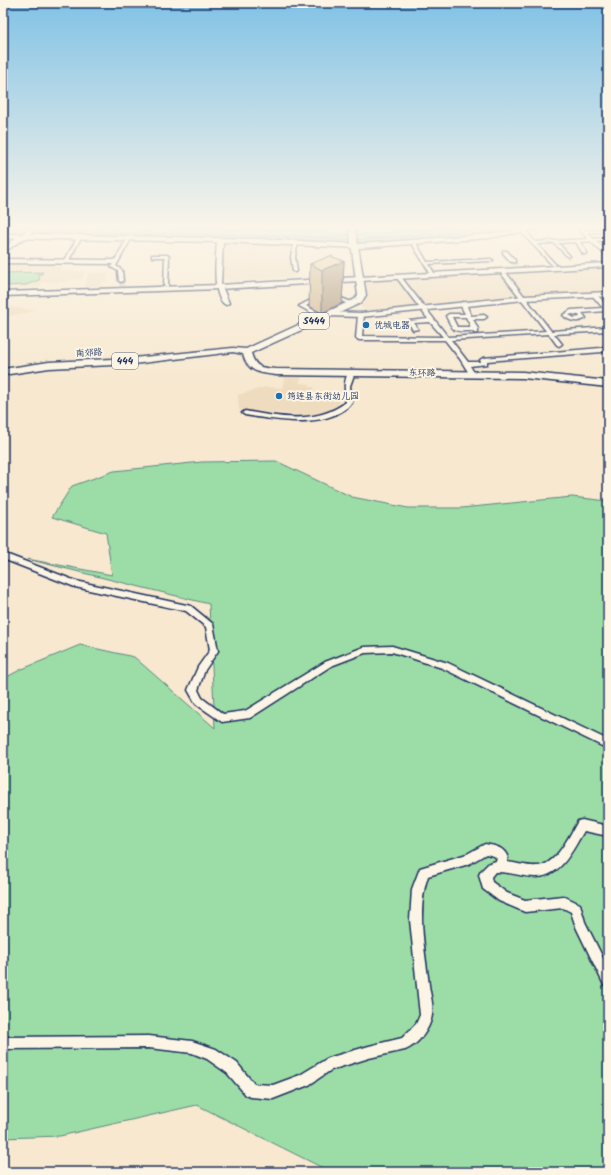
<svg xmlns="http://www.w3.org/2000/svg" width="611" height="1175" viewBox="0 0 611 1175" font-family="Kalam,'LXGW WenKai TC',sans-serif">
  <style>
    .built { fill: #efdbbe }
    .green { fill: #9cdda7; stroke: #5c8682 }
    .water { fill: #87d6e4; stroke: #5c93ae }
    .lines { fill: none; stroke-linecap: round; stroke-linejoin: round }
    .shore { stroke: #467294; stroke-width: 1 }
    .minor-tunnel { stroke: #cbc3b8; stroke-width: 5; stroke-dasharray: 5 2.5; stroke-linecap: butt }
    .minor-casing { stroke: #1b2f5e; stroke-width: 3 }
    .tertiary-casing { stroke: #1b2f5e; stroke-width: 3 }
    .secondary-casing { stroke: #1b2f5e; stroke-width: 3 }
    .primary-casing { stroke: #1b2f5e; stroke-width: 3 }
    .minor { fill: #fcf5e5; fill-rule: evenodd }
    .tertiary { fill: #fcf5e5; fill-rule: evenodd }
    .secondary { fill: #fcf5e5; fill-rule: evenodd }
    .primary { fill: #fcf5e5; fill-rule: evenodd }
    .wall { fill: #caaf87; stroke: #1b2f5e }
    .shaded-wall { fill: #a48e6e; stroke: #1b2f5e }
    .building { fill: #ebcb9d; stroke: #1b2f5e }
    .poi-dot { fill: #1f6fb2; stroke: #fcf5e5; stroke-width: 1.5 }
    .labels { text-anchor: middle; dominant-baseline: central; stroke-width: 4; stroke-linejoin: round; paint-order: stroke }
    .far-poi-label { font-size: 9px; fill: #1b2f5e; stroke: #fcf5e5; text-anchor: start }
    .far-street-label { font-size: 9px; fill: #1b2f5e; stroke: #fcf5e5 }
    .shield { fill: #fcf5e5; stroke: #5e6a86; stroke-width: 1 }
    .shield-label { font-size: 10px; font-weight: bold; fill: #1b2f5e }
  </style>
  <rect width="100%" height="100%" fill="#f7e8cf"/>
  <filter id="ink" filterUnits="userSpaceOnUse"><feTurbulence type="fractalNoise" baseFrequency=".025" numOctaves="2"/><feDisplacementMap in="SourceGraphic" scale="8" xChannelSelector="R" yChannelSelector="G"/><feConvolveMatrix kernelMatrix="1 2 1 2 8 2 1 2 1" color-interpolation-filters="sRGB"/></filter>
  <g filter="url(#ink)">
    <g class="built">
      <polygon points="226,241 293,243 292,260 296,277 232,281 224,279 222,277 222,268"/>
      <polygon points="3,263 61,264 60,271 85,271 82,279 69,280 68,282 42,282 40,287 3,288"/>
      <polygon points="608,265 608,292 466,302 370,312 365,312 359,304 365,297 366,282"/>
      <polygon points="109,272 107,282 102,282 101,286 85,286 88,273"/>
      <polygon points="5,306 30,310 36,311 3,317 3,307"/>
      <polygon points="285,376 302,377 299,383 310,384 309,387 314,387 312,396 340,398 337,409 317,416 239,410 238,395 266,387 282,388"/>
    </g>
    <g class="green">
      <polygon points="43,272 42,274 37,274 40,277 39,280 26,285 3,286 3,273"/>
      <polygon points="276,461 352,497 408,508 462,508 572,497 608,501 608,1172 331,1172 197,1105 60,1136 3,1138 3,679 20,670 80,645 134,657 215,728 209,604 27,559 112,575 106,533 52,517 72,486 114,471 202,462"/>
    </g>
    <polygon class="water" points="3,228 530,228 490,234 361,244 300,240 31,235 3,234"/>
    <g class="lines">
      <g class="shore">
        <polyline points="143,228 300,231 349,235"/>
        <polyline points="34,231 300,236 350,240"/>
        <polyline points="357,235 452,228"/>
        <polyline points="358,240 503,228"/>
      </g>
      <g class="minor-tunnel">
        <polyline points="513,261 517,266"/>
        <polyline points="121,281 122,286"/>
      </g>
      <g class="minor-casing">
        <g id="minor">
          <polygon points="521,230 525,230 535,242 608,238 608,240 580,242 587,253 585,254 583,254 576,242 558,243 570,256 568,257 554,243 537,244 555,264 555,265 553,266 521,232"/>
          <polygon points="583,230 608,230 608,232 581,232 581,231"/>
          <polygon points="79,237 81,238 68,262 64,263 64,262 77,238"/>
          <polygon points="129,238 131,239 116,266 122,270 123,281 121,282 119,281 118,271 111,267 127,239"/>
          <polygon points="296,241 298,242 295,257 297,271 295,272 293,271 291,257 294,242"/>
          <polygon points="411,241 415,241 427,262 491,259 493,260 491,261 429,264 434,273 432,274 430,273 411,242"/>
          <polygon points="503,251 507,251 515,260 515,262 511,262 503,253"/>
          <polygon points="152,255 167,255 169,256 168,287 164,286 165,257 152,257"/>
          <polygon points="502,270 504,270 551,331 608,327 608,331 554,334 562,344 559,346 557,345 549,334 451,340 468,362 481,362 480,360 483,358 601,348 608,345 608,349 602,352 487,361 487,364 470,366 475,374 472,376 470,375 460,359 445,340 359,340 356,338 358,315 361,313 364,315 362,336 443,337 430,322 414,323 418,329 413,330 408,322 409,321 428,319 397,278 399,277 401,277 448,337 546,331 500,272 500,271"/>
          <path d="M592 293H596L608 308V313L605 311 582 313 586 318C579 323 569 322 563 315L571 310 603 308 592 295ZM572 314 579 315 580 317 574 318 569 315Z"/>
          <polygon points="330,295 334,295 356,304 351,305 330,297"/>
          <polygon points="316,297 320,298 306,306 325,316 325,318 321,318 299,306"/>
          <path d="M463 302 466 304 471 316 484 315 487 317 484 319H473L478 329V333H474L473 331C453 331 455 334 446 316L449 314H465L460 304ZM452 317H466L471 327H457Z"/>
          <path d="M352 370 355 372 350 386 352 403C327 430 277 420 245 415L242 413 245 411C278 417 317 425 346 402 345 393 342 376 352 370Z"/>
          <polygon points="3,553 76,581 191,606 213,624 218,651 205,670 198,690 202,698 223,714 245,711 325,662 364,647 392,646 448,663 608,740 608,749 442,668 392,652 365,653 331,666 250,718 222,722 196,704 188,690 198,667 210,650 206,627 186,611 75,587 3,559"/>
          <path d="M582 820 608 826V836L584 831C573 849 561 878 535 877 523 877 511 872 498 872H495L491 877 492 882 507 893 525 900 563 896 580 904 585 922 608 968V987L604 985 576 927 571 912 563 908 525 912 499 901 483 889 479 875 481 871 489 863 496 861 497 859 494 856 486 854 469 864 428 876C416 911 425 950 429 985 430 994 434 1006 432 1015 430 1029 418 1045 405 1050L369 1058 331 1070 309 1085 273 1099 251 1097 246 1095 227 1073 207 1059 192 1053 149 1048 3 1049V1037L149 1036 192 1041 216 1049 237 1063 254 1084 273 1085 300 1075 328 1058 369 1046 402 1038 416 1024 420 1015 410 920 412 889 420 868 467 854 485 844C496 846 504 847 508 858L507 862C517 863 528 867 538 866 556 865 569 836 578 821Z"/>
        </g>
      </g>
      <g class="tertiary-casing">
        <g id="tertiary">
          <path d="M529 228H542L489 238 360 248 223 242 221 284 229 303 226 305C211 298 216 256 217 242L3 238V234H24L261 239 360 244 489 234Z"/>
          <polygon points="577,228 583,228 608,253 608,258"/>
          <polygon points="3,259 115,260 118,262 115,264 3,263"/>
          <polygon points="608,292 608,296 524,300 361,317 328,316 325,314 328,312 361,313 524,296"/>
        </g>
      </g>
      <g class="secondary-casing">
        <g id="secondary">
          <polygon points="30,228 36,228 25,238 3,253 3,248"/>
          <polygon points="608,263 608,267 219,289 3,296 3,292 219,285"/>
        </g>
      </g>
      <g class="primary-casing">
        <path id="primary" d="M349 228H355L366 295 361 303 251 353C255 368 262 368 276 369L523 372 608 381V387L523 378 276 375C260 373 247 372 243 354L233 352 133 364 49 368 3 375V369L49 362 133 358 233 348 246 349 355 299 358 295Z"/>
      </g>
      <use href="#minor" class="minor"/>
      <use href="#tertiary" class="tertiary"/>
      <use href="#secondary" class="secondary"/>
      <use href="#primary" class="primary"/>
    </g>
    <polygon class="wall" points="344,261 342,303 322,313 309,306 310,264"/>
    <polygon class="shaded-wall" points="344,261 342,303 322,313 322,270"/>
    <polygon class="building" points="330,256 344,261 322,270 310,264"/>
  </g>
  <linearGradient id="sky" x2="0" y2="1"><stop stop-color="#81c2e6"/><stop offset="0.58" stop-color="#fbf5e9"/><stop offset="1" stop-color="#fbf5e9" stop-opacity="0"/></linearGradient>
  <rect width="611" height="392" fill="url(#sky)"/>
  <g class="poi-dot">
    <circle cx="366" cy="325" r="4"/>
    <circle cx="279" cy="396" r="4"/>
  </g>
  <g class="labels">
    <g class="far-poi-label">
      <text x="374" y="325">优城电器</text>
      <text x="287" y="396">筠连县东街幼儿园</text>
    </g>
    <g class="far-street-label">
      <text transform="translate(89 353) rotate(-3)">南郊路</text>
      <text transform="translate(422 373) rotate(1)">东环路</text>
    </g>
    <g class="shield">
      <rect x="299" y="313" width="30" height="16" rx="3"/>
      <rect x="112" y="353" width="26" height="16" rx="3"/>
    </g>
    <g class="shield-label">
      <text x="314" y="321">S444</text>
      <text x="125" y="361">444</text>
    </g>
  </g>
  <rect width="611" height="1175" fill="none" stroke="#fcf5e5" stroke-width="16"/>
  <rect x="8" y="8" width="595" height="1159" fill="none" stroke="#1b2f5e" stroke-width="1.5" filter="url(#ink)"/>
</svg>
